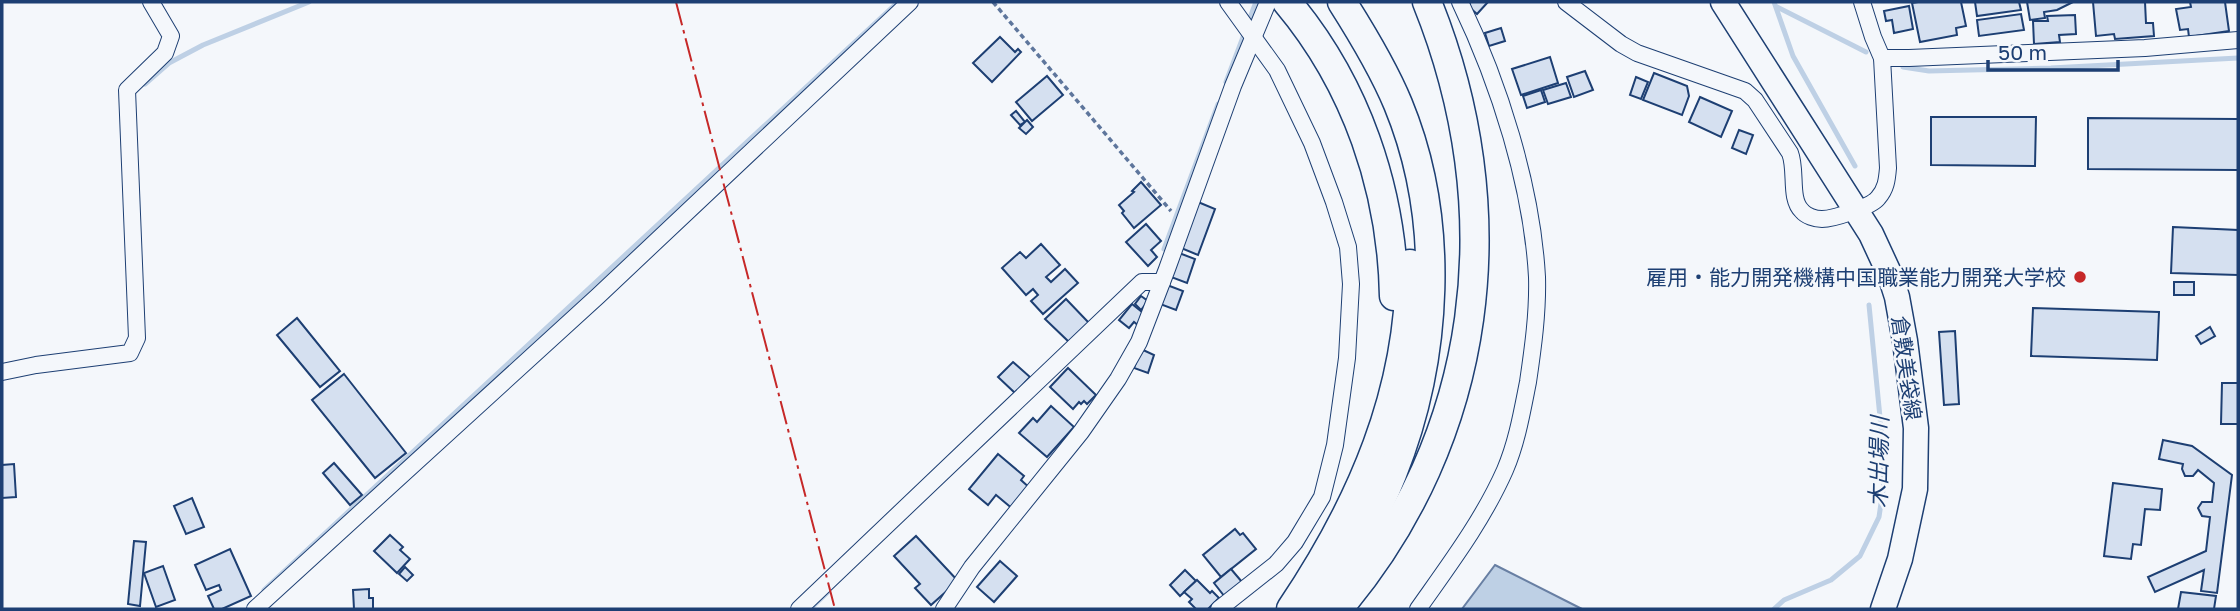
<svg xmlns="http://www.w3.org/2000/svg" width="2240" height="611" viewBox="0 0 2240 611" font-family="'Golos Text','Noto Sans JP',sans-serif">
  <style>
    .water { fill: #bed0e5; stroke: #687fa3; stroke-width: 2 }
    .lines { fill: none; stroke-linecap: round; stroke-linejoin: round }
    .stream { stroke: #bed0e5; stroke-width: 5 }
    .building { fill: #d5e0f0; stroke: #1d3f73; stroke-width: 2 }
    .minor-casing { stroke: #1d3f73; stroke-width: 18 }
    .primary-casing { stroke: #1d3f73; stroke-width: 27 }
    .motorway-casing { stroke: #1d3f73; stroke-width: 31 }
    .path { stroke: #5e769c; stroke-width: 3.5; stroke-dasharray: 5 3.5; stroke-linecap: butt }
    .minor { stroke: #f4f7fb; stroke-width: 16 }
    .primary { stroke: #f4f7fb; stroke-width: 24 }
    .motorway { stroke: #f4f7fb; stroke-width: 28 }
    .power { stroke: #c62828; stroke-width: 2; stroke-dasharray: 24 5 3.5 5; stroke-linecap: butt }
    .poi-dot { fill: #c62828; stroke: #f4f7fb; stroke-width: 2.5 }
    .labels { text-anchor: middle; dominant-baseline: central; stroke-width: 5; stroke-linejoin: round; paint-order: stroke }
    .poi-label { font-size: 21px; fill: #1d3f73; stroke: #f4f7fb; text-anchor: end }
    .street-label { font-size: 21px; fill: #1d3f73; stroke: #f4f7fb }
    .water-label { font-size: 23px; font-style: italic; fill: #1d3f73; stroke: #f4f7fb }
  </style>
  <rect width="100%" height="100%" fill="#f4f7fb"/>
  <polygon class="water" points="1495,565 1582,609 1462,609"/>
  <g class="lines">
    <g class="stream">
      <polyline points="1774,2 1793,56 1855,166"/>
      <polyline points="1777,7 1866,52"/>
      <polyline points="1248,23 1256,2"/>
      <polyline points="1903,67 1929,71 2051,68 2238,58"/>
      <polyline points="1226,82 1245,32"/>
      <polyline points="145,84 169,63 203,45 309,2"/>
      <polyline points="1164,249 1218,104"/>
      <polyline points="264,590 898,2"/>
      <polyline points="810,609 828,592"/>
      <polyline points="1774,609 1784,600 1831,580 1860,556 1879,517 1884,483 1883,448 1869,305"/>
    </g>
  </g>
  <g class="building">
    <polygon points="1470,2 1488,2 1477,14 1469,7"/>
    <polygon points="1918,2 1961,2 1966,26 1956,28 1957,35 1920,42 1912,3"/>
    <polygon points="1975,2 2019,2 2021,10 1977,16"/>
    <polygon points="2027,2 2073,2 2057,10 2044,12 2045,18 2030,20"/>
    <polygon points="2093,2 2145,2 2146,23 2153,23 2154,36 2115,39 2114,34 2096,36"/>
    <polygon points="2190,2 2225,2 2229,31 2189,37 2188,29 2180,30 2176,9 2191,7"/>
    <polygon points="1909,6 1913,29 1894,33 1892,20 1886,21 1884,11"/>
    <polygon points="2021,14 2024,30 1979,36 1977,20"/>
    <polygon points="2075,15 2076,34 2059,35 2060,42 2034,44 2033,21 2048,21 2047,16"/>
    <polygon points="1501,28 1505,41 1489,46 1485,33"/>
    <polygon points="1000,37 1015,52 1018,49 1021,52 992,82 973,63"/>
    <polygon points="1550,57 1558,83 1521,95 1512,69"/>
    <polygon points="1585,71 1593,90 1574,97 1567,77"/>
    <polygon points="1654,73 1687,86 1689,96 1682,115 1643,100"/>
    <polygon points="1047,76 1063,95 1032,121 1016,102"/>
    <polygon points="1636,77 1648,82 1641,99 1630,95"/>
    <polygon points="1566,83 1571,97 1548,104 1543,90"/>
    <polygon points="1541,90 1545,102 1527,108 1523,96"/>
    <polygon points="1700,97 1732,111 1721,137 1689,122"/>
    <polygon points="1016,111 1025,122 1020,125 1011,115"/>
    <polygon points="1931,117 2036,117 2035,166 1931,165"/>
    <polygon points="2088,118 2238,119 2238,170 2088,169"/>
    <polygon points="1027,120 1033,127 1026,134 1019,128"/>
    <polygon points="1739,130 1753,135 1746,154 1732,148"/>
    <polygon points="1141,182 1161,205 1134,228 1122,213 1124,211 1119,205 1134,192 1132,191"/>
    <polygon points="1198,202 1215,209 1198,255 1181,248"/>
    <polygon points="1146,224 1161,241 1151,250 1157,257 1148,266 1126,242"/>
    <polygon points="2173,227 2238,230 2238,275 2171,273"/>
    <polygon points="1041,244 1060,265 1046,277 1051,282 1065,269 1078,283 1043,314 1031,301 1038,295 1033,289 1026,295 1002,268 1020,252 1026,258"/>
    <polygon points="1179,253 1195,259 1187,283 1171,277"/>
    <rect x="2174" y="282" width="20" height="13"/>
    <polygon points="1167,285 1183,291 1176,310 1160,304"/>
    <polygon points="1141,296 1148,301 1141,310 1135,304"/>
    <polygon points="1066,299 1089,323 1069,342 1045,319"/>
    <polygon points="1132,304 1147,316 1139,326 1134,322 1129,328 1119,320"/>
    <polygon points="2033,308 2159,312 2157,360 2031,356"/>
    <polygon points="297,318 340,371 320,387 277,335"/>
    <polygon points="2210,327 2215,336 2201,344 2196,336"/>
    <polygon points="1955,331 1959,404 1944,405 1939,332"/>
    <polygon points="1141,349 1154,355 1148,373 1134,368"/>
    <polygon points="1013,362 1030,377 1015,393 998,377"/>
    <polygon points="1068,368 1096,395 1087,404 1084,401 1081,404 1079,402 1073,409 1050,387"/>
    <polygon points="344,374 406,453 375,478 312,400"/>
    <polygon points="2222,383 2238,383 2238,424 2221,424"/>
    <polygon points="1051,406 1074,427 1047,457 1019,433 1033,418 1037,422"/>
    <polygon points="2163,440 2192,446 2232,475 2217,593 2201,591 2204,570 2155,592 2148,577 2206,551 2210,517 2202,516 2198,508 2202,502 2212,502 2214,483 2198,470 2193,476 2185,476 2182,469 2183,464 2159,459"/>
    <polygon points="998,454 1024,476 1021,480 1031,489 1014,510 996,495 988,505 969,489"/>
    <polygon points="334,463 362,495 350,505 323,473"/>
    <polygon points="14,464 16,497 2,498 2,465"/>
    <polygon points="2113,483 2162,489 2160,510 2145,509 2141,545 2133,544 2131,559 2104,556"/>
    <polygon points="192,498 204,527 186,534 174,506"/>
    <polygon points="1235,529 1240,535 1243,533 1256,549 1221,577 1203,555"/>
    <polygon points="390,535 403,547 400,550 410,559 397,573 374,551"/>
    <polygon points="916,536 958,581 931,605 915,588 920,584 894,556"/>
    <polygon points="134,541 146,542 140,606 128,604"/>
    <polygon points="230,549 251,596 222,609 214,609 208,596 221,590 219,585 206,590 195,565"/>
    <polygon points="1000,561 1017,576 994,602 977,587"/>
    <polygon points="163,566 175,600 156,607 144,573"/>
    <polygon points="405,567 413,575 407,581 399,574"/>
    <polygon points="1231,569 1242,582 1225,597 1214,583"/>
    <polygon points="1185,570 1196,581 1180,596 1170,585"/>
    <polygon points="1197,580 1210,593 1212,591 1219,598 1208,609 1196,609 1189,602 1192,599 1184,592"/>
    <polygon points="369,589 369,598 373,598 373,609 354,609 353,590"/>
    <polygon points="2181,592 2216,596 2214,609 2178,609"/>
  </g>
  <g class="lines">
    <g class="minor-casing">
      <g id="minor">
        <path d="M1566 2 1621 44 1637 53 1745 91 1755 100 1790 153C1797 171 1789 199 1802 211 1806 216 1815 219 1822 219 1833 219 1871 207 1878 198 1886 189 1887 180 1888 168L1882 58 1873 37 1862 2"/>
        <polyline points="1882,58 1909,58 2145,48 2238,40"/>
        <polyline points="2,372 36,365 130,353 137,338 127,90 165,53 171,36 151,2"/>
        <polyline points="255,609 598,296 910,2"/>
        <polyline points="799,609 1142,282 1162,282"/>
        <polyline points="944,609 972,567 1081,432 1118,379 1139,342 1167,269 1233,86 1268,2"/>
        <polyline points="1219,609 1276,564 1295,542 1322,497 1335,445 1347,358 1351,284 1348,247 1334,202 1312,143 1277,70 1228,2"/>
        <path d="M1418 609C1449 565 1483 520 1505 470 1517 442 1522 412 1528 382 1533 348 1538 312 1537 277 1532 186 1499 83 1460 2"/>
      </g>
    </g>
    <g class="primary-casing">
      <polyline id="primary" points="1723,2 1871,234 1890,275 1897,297 1905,341 1916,428 1915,489 1900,559 1883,609"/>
    </g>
    <g class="motorway-casing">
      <g id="motorway">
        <path d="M1287 2C1356 84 1392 189 1394 296"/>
        <path d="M1291 609C1361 505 1411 391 1410 264"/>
        <path d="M1318 609C1346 566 1373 522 1392 474 1438 359 1446 220 1398 104 1383 68 1363 35 1342 2"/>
        <path d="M1338 609C1485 436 1511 210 1427 2"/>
      </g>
    </g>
    <polyline class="path" points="993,2 1171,211"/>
    <use href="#minor" class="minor"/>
    <use href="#primary" class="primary"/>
    <use href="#motorway" class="motorway"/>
    <polyline class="power" points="676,2 835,609"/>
  </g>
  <circle class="poi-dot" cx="2080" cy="277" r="7"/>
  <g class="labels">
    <g class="poi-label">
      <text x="2066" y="277">雇用・能力開発機構中国職業能力開発大学校</text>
    </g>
    <g class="street-label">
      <text transform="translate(1907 368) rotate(82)">倉敷美袋線</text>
    </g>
    <g class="water-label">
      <text transform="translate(1878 462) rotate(-89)">木出場川</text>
    </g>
  </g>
  <rect width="2240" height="611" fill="none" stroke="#1d3f73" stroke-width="7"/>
  <path d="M1988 60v10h130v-10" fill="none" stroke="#1d3f73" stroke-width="3.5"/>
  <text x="1998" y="60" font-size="21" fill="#1d3f73" stroke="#f4f7fb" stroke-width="5" paint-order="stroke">50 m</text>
</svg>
